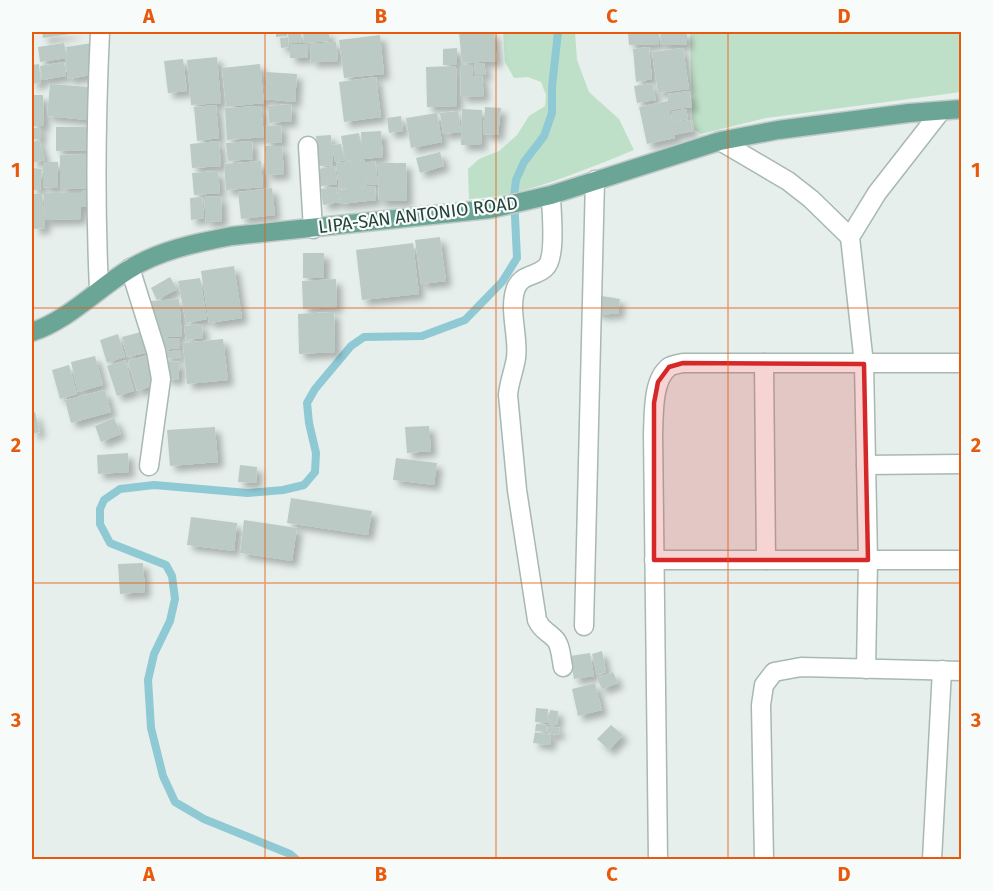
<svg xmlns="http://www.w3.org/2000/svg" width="993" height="891" viewBox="0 0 993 891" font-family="'Fira Sans',sans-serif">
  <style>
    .green { fill: #bfe0c8 }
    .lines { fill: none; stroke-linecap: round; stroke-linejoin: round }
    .stream { stroke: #8ec9d4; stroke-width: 8 }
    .building { fill: #bbcac4; filter: url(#shadow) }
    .minor-casing { stroke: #a8b8b2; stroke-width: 21 }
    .major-casing { stroke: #c2cac8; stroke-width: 21 }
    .minor { stroke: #fff; stroke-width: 18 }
    .major { stroke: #6aa596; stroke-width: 18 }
    .marked { fill: #d62828; fill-opacity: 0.2; stroke: #d62828; stroke-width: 4.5; stroke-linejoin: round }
    .grid { fill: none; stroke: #e8590c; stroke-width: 1.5; stroke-opacity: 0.55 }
    .labels { text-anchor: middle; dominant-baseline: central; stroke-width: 4.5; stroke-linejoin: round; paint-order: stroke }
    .street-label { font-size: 18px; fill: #24423a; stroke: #f7fbf9 }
    .neatline { fill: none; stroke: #e8590c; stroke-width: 2 }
    .grid-label { font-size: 20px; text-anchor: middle; font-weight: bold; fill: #e8590c }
  </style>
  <defs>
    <filter id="shadow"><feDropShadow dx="5.5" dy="5.5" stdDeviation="3" flood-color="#0004"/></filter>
  </defs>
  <rect width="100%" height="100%" fill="#e6efeb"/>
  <g class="green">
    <path d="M503 32H575L577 60 589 92 619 119 634 150C581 171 527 196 469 199L468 169 479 159 499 151 517 135 529 116 545 106 546 95 541 82 528 77 514 78 505 62Z"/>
    <polygon points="690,32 961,32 961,92 766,118 701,134 695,130 692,117"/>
  </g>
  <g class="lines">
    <polyline class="stream" points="297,860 290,854 204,819 175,802 163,776 151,728 148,680 154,654 170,621 175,599 172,576 166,565 110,543 100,524 100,509 104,500 120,489 154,485 248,493 283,490 304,485 315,472 316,453 309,423 307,403 315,389 351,346 364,337 422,336 465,320 502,282 517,258 514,196 516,180 524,162 544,136 552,113 552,87 558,32"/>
  </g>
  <g class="building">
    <polygon points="42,32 75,32 76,33 43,38"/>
    <polygon points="276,32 287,32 287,36 276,37"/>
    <polygon points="288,32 301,32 302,43 289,43"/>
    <polygon points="303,32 329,32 329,41 304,43"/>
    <polygon points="459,32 494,32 497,61 462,63"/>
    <polygon points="628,32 659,32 659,44 629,45"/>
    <polygon points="660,32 687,32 687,45 661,45"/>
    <polygon points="380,35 384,74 344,78 339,40"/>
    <polygon points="280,38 288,38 289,47 281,48"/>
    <polygon points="336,42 338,61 311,62 310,44"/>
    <polygon points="64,43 67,58 40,62 38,47"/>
    <polygon points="92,43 97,74 68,79 65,59 68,59 66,47"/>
    <rect x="290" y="44" width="18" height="14"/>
    <polygon points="649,47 652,79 636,82 633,49"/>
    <polygon points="457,48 457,65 443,65 443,49"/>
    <polygon points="683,48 689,89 658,93 652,52"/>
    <polygon points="217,57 221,103 191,105 187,60"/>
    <polygon points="183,59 187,91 168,93 164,61"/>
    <polygon points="64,62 66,76 42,80 40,66"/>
    <polygon points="484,63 486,75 476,75 474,64"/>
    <polygon points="39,64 41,83 32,84 32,65"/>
    <polygon points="260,64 264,103 226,107 222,68"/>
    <polygon points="460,65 473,65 473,77 482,76 484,96 461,97"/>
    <polygon points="456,66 457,106 427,107 426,67"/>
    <polygon points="266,72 297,74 295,102 264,99"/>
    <polygon points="376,77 381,117 344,122 339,82"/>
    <polygon points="652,83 656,100 637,103 634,86"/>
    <polygon points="50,84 90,87 87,120 47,116"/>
    <polygon points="689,91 692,107 669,110 673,126 673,123 690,120 693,131 674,135 675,138 647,144 639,107 668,101 667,94"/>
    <polygon points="32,95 43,95 44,126 32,126"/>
    <polygon points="291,104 292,121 269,123 268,106"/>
    <polygon points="216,105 219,138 197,141 194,107"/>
    <polygon points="261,106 264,137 227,140 225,108"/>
    <polygon points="485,107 501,108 498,135 483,134"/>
    <polygon points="462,109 482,110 481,145 461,145"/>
    <polygon points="686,109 688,119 672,122 671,112"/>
    <polygon points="458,111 461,132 443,134 440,113"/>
    <polygon points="437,113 442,142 411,148 406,118"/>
    <polygon points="401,116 403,131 389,133 387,118"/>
    <polygon points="281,125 282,142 266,143 265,126"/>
    <polygon points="56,127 88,127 89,150 56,151"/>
    <rect x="32" y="128" width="9" height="11"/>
    <polygon points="381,131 383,157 345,161 341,136 359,133 362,149 361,132"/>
    <polygon points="331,135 333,165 319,166 316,136"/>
    <polygon points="39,140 45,160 32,163 32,142"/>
    <polygon points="219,141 221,166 192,168 190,144"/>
    <polygon points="252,141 253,159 228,161 226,143"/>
    <polygon points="341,144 344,160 335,162 332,145"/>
    <polygon points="265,146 282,146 284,174 266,175"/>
    <polygon points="440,152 444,166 420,173 416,158"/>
    <polygon points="87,154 88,188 60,189 60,155"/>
    <polygon points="364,160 365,163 375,161 378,184 368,185 365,170 367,186 339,189 336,163 344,162 345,166 345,162"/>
    <polygon points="261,161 263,187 226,190 224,164"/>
    <polygon points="43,162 58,162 57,188 43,187"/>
    <polygon points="378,163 406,163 407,201 379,201"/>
    <polygon points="335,166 337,184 321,186 318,169"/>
    <polygon points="32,168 42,169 40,190 32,190"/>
    <polygon points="218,171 220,193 194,195 192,173"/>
    <polygon points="375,186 376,200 340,204 339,190"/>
    <polygon points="336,187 339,202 323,205 321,189"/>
    <polygon points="272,188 275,215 241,219 238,192"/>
    <polygon points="82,190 93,190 93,207 81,207 81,219 45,220 44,193 82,193"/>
    <polygon points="32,194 42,194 45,228 34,229"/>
    <polygon points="221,196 222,221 206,222 204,197"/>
    <polygon points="202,197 204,218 191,220 190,198"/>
    <polygon points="440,237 446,281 421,284 415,240"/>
    <polygon points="413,243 419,294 362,300 356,250"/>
    <rect x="303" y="253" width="21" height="25"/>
    <polygon points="234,266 242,318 209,323 201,271"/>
    <polygon points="170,277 177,289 157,300 151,288"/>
    <polygon points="200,278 207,319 186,323 178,281"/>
    <polygon points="336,279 337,307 303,309 302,281"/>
    <polygon points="596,295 620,299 618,314 610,313 611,302 609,315 594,312"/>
    <polygon points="179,299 182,336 154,338 151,301"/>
    <polygon points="334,312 335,352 299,354 298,314"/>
    <polygon points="202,324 203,338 186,340 184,326"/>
    <polygon points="145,331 150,352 127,357 122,337"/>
    <polygon points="118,334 125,357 107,363 100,340"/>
    <polygon points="180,338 180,348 160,350 159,339"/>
    <polygon points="223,339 228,380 187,384 183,343"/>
    <polygon points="181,350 181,357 164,359 163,352"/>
    <polygon points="148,355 158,384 137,391 128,361"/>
    <polygon points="95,356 103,385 78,392 71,362"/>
    <polygon points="125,360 134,391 117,396 107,366"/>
    <polygon points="166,361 180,362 178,380 164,378"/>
    <polygon points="69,365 77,394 60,399 52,370"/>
    <polygon points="105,390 111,412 71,423 65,400"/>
    <polygon points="35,412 40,432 32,434 32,413"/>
    <polygon points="114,418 121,434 101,442 95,426"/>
    <polygon points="429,426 431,451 407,453 405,427"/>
    <polygon points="215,427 218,462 170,466 167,430"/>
    <polygon points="128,453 129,472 98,474 97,455"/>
    <polygon points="396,458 437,463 434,485 393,480"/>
    <polygon points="240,465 257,467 256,483 238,482"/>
    <polygon points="291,498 372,511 368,535 287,523"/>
    <polygon points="191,517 237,523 234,551 187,545"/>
    <polygon points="244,520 297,528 292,561 240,553"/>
    <polygon points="143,563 145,592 120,594 118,564"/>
    <polygon points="602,651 606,672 597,675 592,654"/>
    <polygon points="590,653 594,676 574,679 570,656"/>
    <polygon points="613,672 618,683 602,689 597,678"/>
    <polygon points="595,683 602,710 578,716 572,689"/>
    <polygon points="536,708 548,709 547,723 535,722"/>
    <polygon points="550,710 558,711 557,725 548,724"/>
    <polygon points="536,724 547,725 546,732 535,731"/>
    <polygon points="611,725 623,735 609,750 597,739"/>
    <polygon points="548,726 560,728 558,735 547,733"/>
    <polygon points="535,732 551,735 550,745 533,743"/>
  </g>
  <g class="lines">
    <g class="minor-casing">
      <g id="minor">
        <polyline points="720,141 788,181 811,199 850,237"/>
        <polyline points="308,146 313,229"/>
        <path d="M551 195C551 210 557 258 545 268 535 277 522 274 516 288 508 310 519 336 516 358 514 371 509 382 508 395L517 490 537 620C542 631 546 630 554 638 561 644 561 658 563 667"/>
        <polyline points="130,268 156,351 161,379 149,466"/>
        <path d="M99 289C95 203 96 117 100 32"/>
        <polyline points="764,363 766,560"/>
        <polyline points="866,465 962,464"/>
        <polyline points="654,560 962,560"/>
        <polyline points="584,626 595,180"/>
        <polyline points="866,669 868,560 864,364 850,237 877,193 941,111"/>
        <path d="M658 860 653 434C654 415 652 380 669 367 672 365 679 364 683 363H962"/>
        <polyline points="764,860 761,705 764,685 774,672 801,667 962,671"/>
        <polyline points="932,860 942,670"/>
      </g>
    </g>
    <g class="major-casing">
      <path id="major" d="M32 332C68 320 96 290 128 270 159 250 196 243 232 236L490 209 551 195 720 141 778 130 909 113 962 109"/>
    </g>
    <use href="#minor" class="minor"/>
    <use href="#major" class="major"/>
  </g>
  <path class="marked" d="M683 363 864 364 868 560H654V403L658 382 669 367Z"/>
  <path class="grid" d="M265 32V860M496 32V860M728 32V860M32 308H962M32 583H962"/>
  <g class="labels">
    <g class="street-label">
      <text transform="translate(418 215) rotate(-7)">LIPA-SAN ANTONIO ROAD</text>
    </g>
  </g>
  <rect width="993" height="891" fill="none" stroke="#f7fbf9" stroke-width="66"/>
  <rect x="33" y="33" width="927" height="825" class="neatline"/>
  <g class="grid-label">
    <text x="149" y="23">A</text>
    <text x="381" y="23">B</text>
    <text x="612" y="23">C</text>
    <text x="844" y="23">D</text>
    <text x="16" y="177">1</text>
    <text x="976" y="177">1</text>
    <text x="16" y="452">2</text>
    <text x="976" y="452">2</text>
    <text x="16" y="727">3</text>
    <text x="976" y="727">3</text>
    <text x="149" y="881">A</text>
    <text x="381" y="881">B</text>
    <text x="612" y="881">C</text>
    <text x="844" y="881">D</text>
  </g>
</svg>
